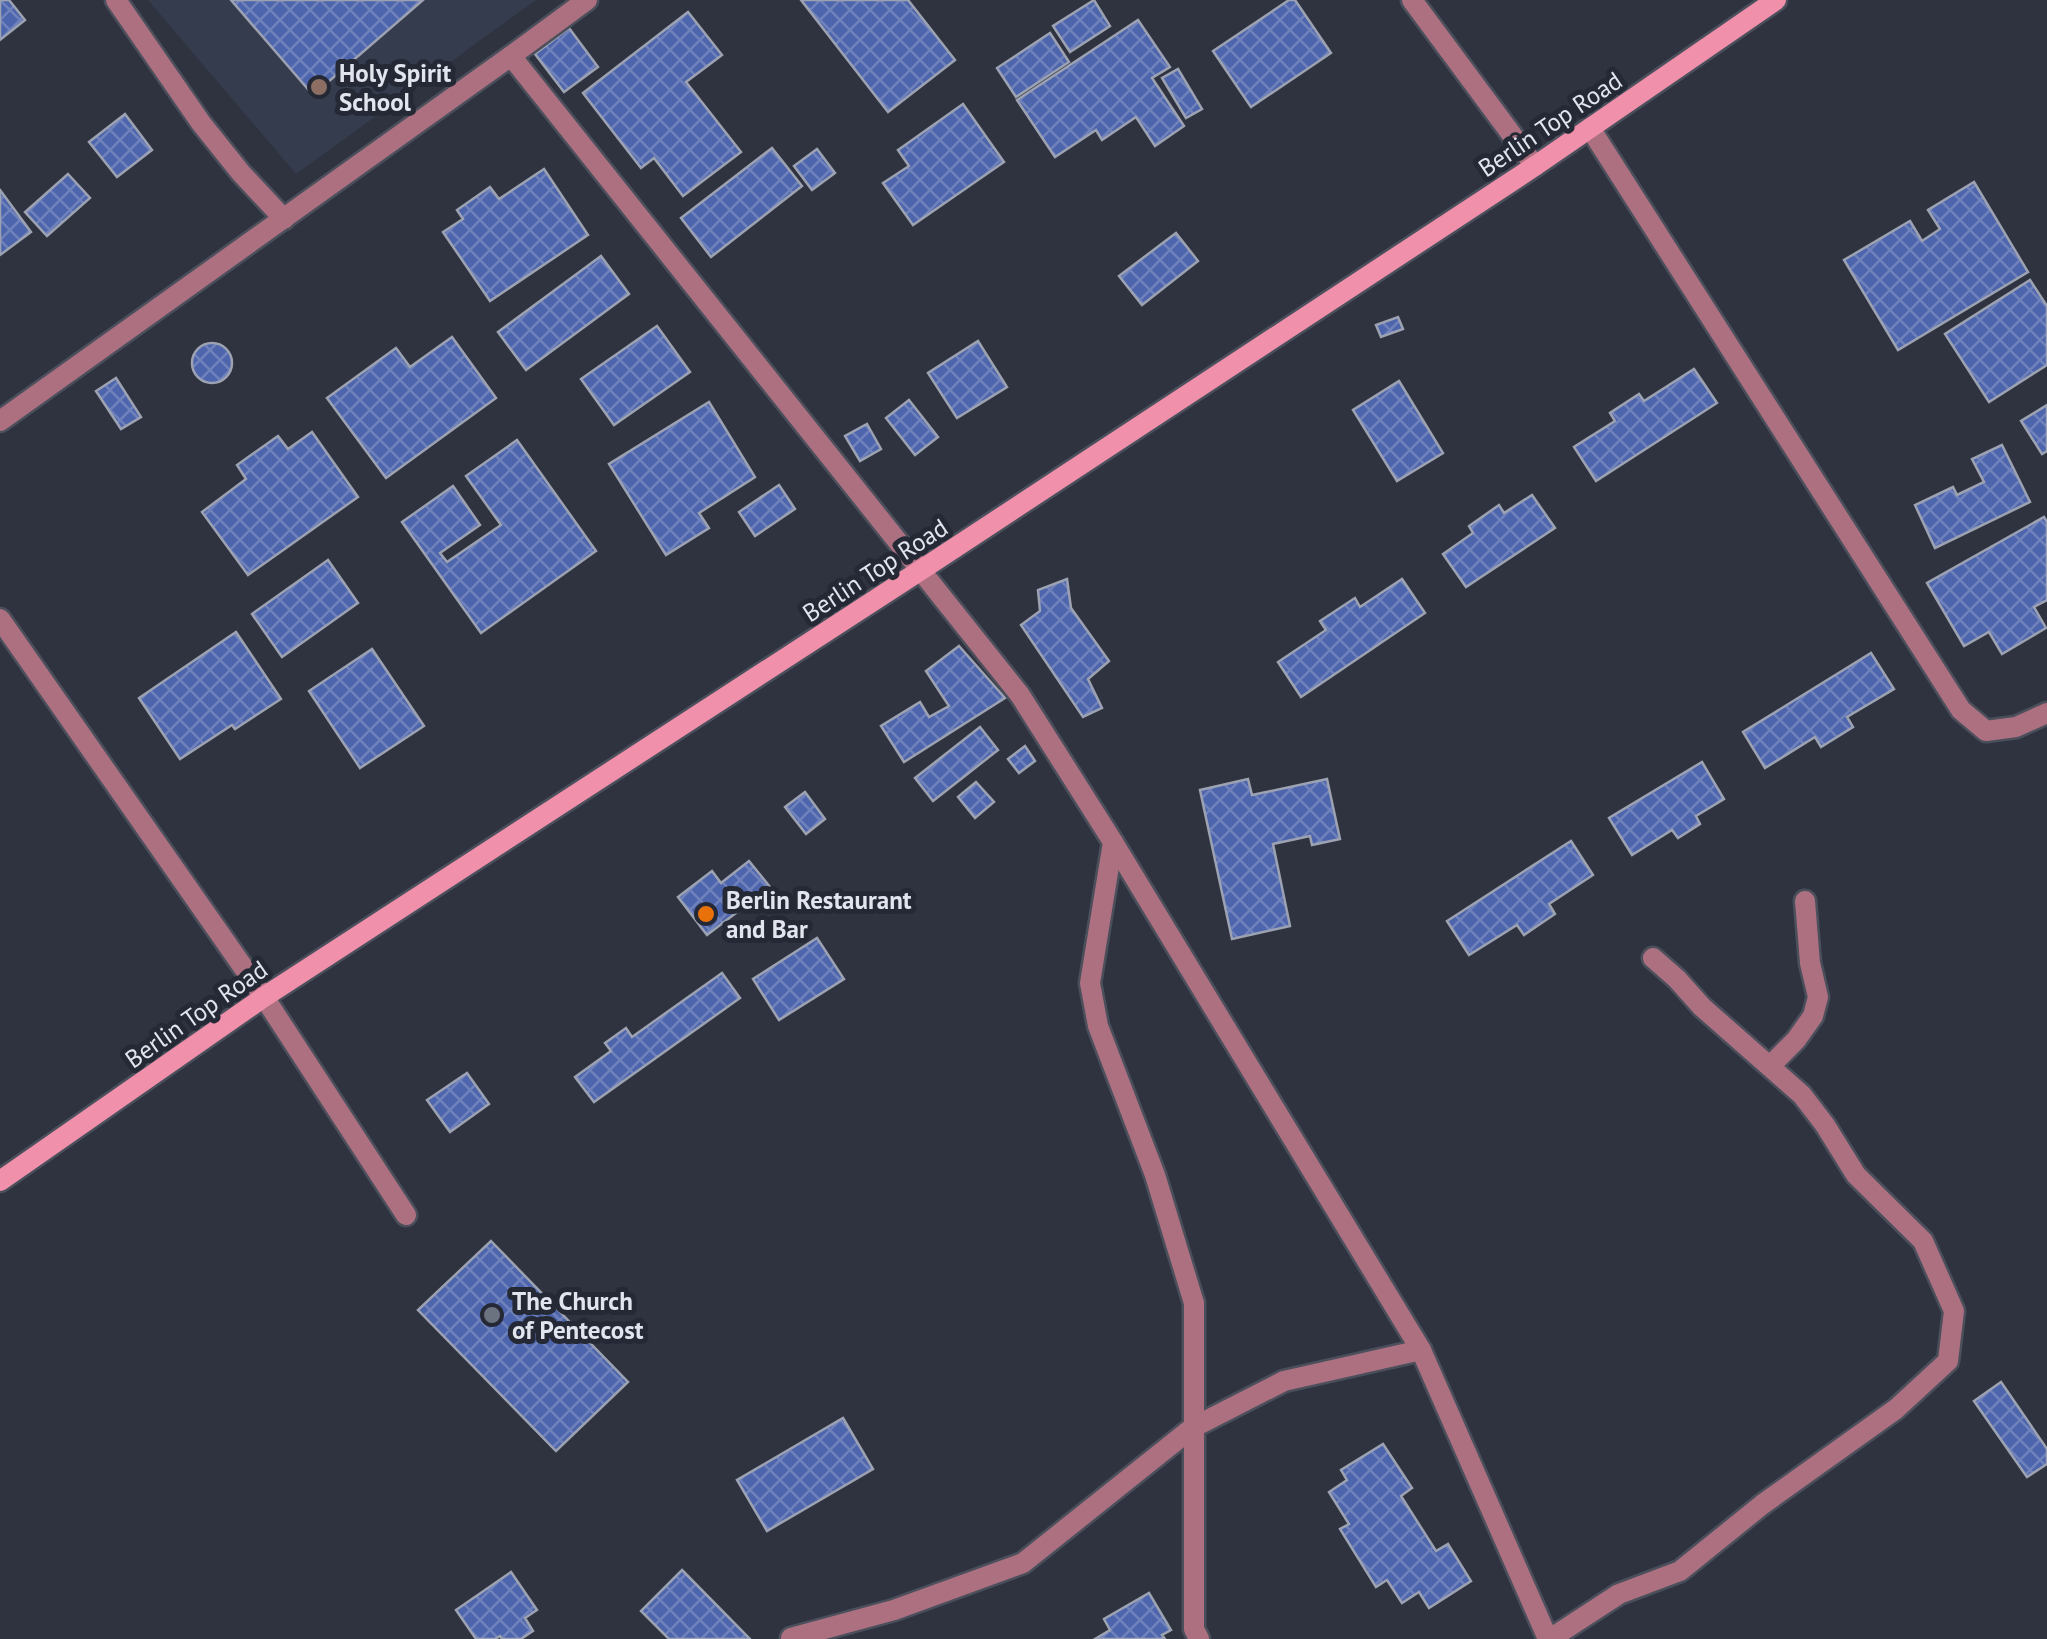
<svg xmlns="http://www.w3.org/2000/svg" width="2047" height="1639" viewBox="0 0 2047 1639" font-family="'PT Sans',sans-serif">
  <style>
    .built { fill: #353c4e }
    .building { fill: url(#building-cross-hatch); stroke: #9ca2b2; stroke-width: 2.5 }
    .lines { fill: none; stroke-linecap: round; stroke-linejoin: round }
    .lane-casing { stroke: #4b4f5b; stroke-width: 25 }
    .street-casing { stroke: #4b4f5b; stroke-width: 25 }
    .secondary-casing { stroke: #4b4f5b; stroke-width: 25 }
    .lane { stroke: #ac7080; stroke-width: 20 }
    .street { stroke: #ac7080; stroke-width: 20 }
    .secondary { stroke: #f090ab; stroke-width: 20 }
    .education-dot { fill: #8d6e63; stroke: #242935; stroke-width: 4 }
    .food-dot { fill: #e8710a; stroke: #242935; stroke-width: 4 }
    .worship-dot { fill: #6b7280; stroke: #242935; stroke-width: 4 }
    .labels { text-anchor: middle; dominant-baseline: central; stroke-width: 10; stroke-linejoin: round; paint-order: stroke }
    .poi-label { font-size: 25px; font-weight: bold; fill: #e2e5ee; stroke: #242935; text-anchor: start }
    .street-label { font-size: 25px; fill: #e2e5ee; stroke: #242935 }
  </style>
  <defs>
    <pattern id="building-cross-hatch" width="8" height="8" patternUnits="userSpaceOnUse" patternTransform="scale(2.5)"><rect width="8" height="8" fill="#4d65ac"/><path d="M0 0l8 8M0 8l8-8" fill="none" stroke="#6f82bc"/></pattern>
  </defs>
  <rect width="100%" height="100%" fill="#2e333f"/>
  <polygon class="built" points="148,0 536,0 296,174"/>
  <g class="building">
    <polygon points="0,0 9,0 25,20 0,40"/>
    <polygon points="231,0 423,0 313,95"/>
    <polygon points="801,0 908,0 955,60 888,112"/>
    <polygon points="1094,0 1110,26 1070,52 1053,26"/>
    <polygon points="1289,0 1295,0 1331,53 1251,107 1213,51"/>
    <polygon points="688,12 722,55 686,82 741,152 683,196 654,158 641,168 583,93"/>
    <polygon points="1138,20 1170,67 1152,78 1184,126 1155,146 1136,117 1102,140 1096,130 1055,157 1017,100"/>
    <polygon points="569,28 598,67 564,92 535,54"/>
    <polygon points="1050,33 1069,62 1016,97 997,68"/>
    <polygon points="1178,69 1202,109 1186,118 1162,78"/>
    <polygon points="963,104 1004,162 913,225 883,183 909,166 898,150"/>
    <polygon points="125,114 152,150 117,177 89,142"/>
    <polygon points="772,148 802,186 711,257 681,218"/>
    <polygon points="817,149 835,173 812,190 794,166"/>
    <polygon points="544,169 588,235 490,301 443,232 463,219 457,210 490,187 499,199"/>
    <polygon points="68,174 90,198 47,236 25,212"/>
    <polygon points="1974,182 2028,272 1898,350 1844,260 1910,221 1922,241 1940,229 1928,210"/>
    <polygon points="0,190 31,232 0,255"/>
    <polygon points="1176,233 1198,261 1142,305 1119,276"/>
    <polygon points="601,256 629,294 526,370 498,332"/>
    <polygon points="2030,280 2047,306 2047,365 1989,402 1945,334"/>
    <polygon points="1398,317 1403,329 1381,337 1376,325"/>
    <polygon points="657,326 690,372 614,425 581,379"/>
    <polygon points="452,337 496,398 386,478 327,398 396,348 410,367"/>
    <polygon points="978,341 1007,387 957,418 928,373"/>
    <circle cx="212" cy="363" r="20"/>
    <polygon points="1694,369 1717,403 1596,481 1574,447 1615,421 1610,413 1639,394 1644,401"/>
    <polygon points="116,378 141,417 121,429 96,391"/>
    <polygon points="1399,381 1443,453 1397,481 1353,410"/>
    <polygon points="909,400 938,437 915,455 886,418"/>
    <polygon points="709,402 755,477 699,513 709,528 666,555 609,464"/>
    <polygon points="2047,405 2047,451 2042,454 2021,421"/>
    <polygon points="867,424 881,449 860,461 845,436"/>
    <polygon points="312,432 358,497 248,575 202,512 246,479 237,465 278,436 288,449"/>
    <polygon points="517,440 596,551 481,633 402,522 453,486 480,525 440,553 447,562 501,525 466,476"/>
    <polygon points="2002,445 2030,502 1935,548 1915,505 1953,487 1957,495 1984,482 1972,459"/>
    <polygon points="779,485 795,509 755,536 739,512"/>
    <polygon points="1532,495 1555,528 1466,587 1443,554 1473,533 1469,526 1499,505 1504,513"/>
    <polygon points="2044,517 2047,522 2047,600 2034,607 2046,628 2002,654 1989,632 1964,646 1927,583"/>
    <polygon points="328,560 358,603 282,657 252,614"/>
    <polygon points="1067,579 1071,608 1109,661 1088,679 1102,708 1083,717 1021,625 1040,611 1038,590"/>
    <polygon points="1402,579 1425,613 1301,697 1278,662 1326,630 1320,621 1355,598 1360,607"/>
    <polygon points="236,632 281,699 235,729 232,725 180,759 139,698"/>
    <polygon points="959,646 1005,698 904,762 881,726 920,702 929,717 949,706 926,671"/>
    <polygon points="372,649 424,726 360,768 309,691"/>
    <polygon points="1871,653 1894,689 1847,717 1853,727 1821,747 1815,737 1765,768 1743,732"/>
    <polygon points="980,727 998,750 933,801 915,778"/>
    <polygon points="1025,746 1035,761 1019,773 1008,759"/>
    <polygon points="1702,762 1724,799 1696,816 1700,824 1678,838 1672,830 1632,855 1609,818"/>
    <polygon points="1248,779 1252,795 1327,779 1340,839 1312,845 1310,836 1273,844 1290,926 1232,939 1200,790"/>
    <polygon points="976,782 994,802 975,818 958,797"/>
    <polygon points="805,792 825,819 806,834 785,807"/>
    <polygon points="1571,841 1593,875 1549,904 1555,914 1524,935 1517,925 1469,955 1447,921"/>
    <polygon points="749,861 770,887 707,935 678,897 712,871 721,883"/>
    <polygon points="817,938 844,979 779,1020 753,979"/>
    <polygon points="722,973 740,998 594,1102 575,1077 611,1051 605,1043 626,1028 632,1037"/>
    <polygon points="467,1073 489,1104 450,1132 427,1100"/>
    <polygon points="491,1241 628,1382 556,1451 418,1310"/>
    <polygon points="2001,1382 2047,1449 2047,1464 2027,1477 1974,1401"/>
    <polygon points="843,1418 873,1469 767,1531 737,1480"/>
    <polygon points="1383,1444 1412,1488 1401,1496 1436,1551 1448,1544 1471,1581 1429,1608 1419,1592 1402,1603 1387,1580 1376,1587 1340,1529 1349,1524 1329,1492 1347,1480 1341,1470"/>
    <polygon points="682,1570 750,1639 669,1639 641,1611"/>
    <polygon points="511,1572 537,1610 525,1618 533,1631 521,1639 502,1639 500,1636 495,1639 476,1639 456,1610"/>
    <polygon points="1149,1593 1171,1630 1162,1635 1165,1639 1095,1639 1110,1630 1104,1619"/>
  </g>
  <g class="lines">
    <g class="lane-casing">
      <polyline id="lane" points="264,997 406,1215"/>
    </g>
    <g class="street-casing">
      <g id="street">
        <polyline points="116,0 201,123 241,173 284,219"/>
        <polyline points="587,0 511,56 1020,695 1113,842 1421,1350 1548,1639"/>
        <polyline points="1412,0 1535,166"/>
        <polyline points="1590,128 1961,710 1986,731 2016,727 2047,713"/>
        <polyline points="0,421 511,56"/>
        <polyline points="0,619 264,997"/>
        <polyline points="1113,842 1090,983 1098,1026 1155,1175 1194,1303 1194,1629 1199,1639"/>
        <polyline points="1770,1066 1796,1040 1813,1016 1818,997 1810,963 1805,901"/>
        <polyline points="791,1638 894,1610 1023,1563 1192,1428 1284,1381 1421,1350"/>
        <polyline points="1550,1639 1619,1594 1680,1571 1763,1504 1896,1409 1948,1361 1954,1311 1923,1241 1856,1175 1825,1125 1802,1095 1702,1007 1677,979 1653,958"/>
      </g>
    </g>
    <g class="secondary-casing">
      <polyline id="secondary" points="0,1181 264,997 921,570 1535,166 1776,0"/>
    </g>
    <use href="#lane" class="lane"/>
    <use href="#street" class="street"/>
    <use href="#secondary" class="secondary"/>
  </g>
  <circle class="education-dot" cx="319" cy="87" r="10"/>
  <circle class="food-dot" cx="706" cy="914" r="10"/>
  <circle class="worship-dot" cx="492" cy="1315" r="10"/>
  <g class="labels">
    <g class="poi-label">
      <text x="339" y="73">Holy Spirit<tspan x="339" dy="29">School</tspan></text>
      <text x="726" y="900">Berlin Restaurant<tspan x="726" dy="29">and Bar</tspan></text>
      <text x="512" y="1301">The Church<tspan x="512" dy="29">of Pentecost</tspan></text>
    </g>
    <g class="street-label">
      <text transform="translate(1550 124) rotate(-34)">Berlin Top Road</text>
      <text transform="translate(875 570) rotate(-33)">Berlin Top Road</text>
      <text transform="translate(196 1014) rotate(-35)">Berlin Top Road</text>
    </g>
  </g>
</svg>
